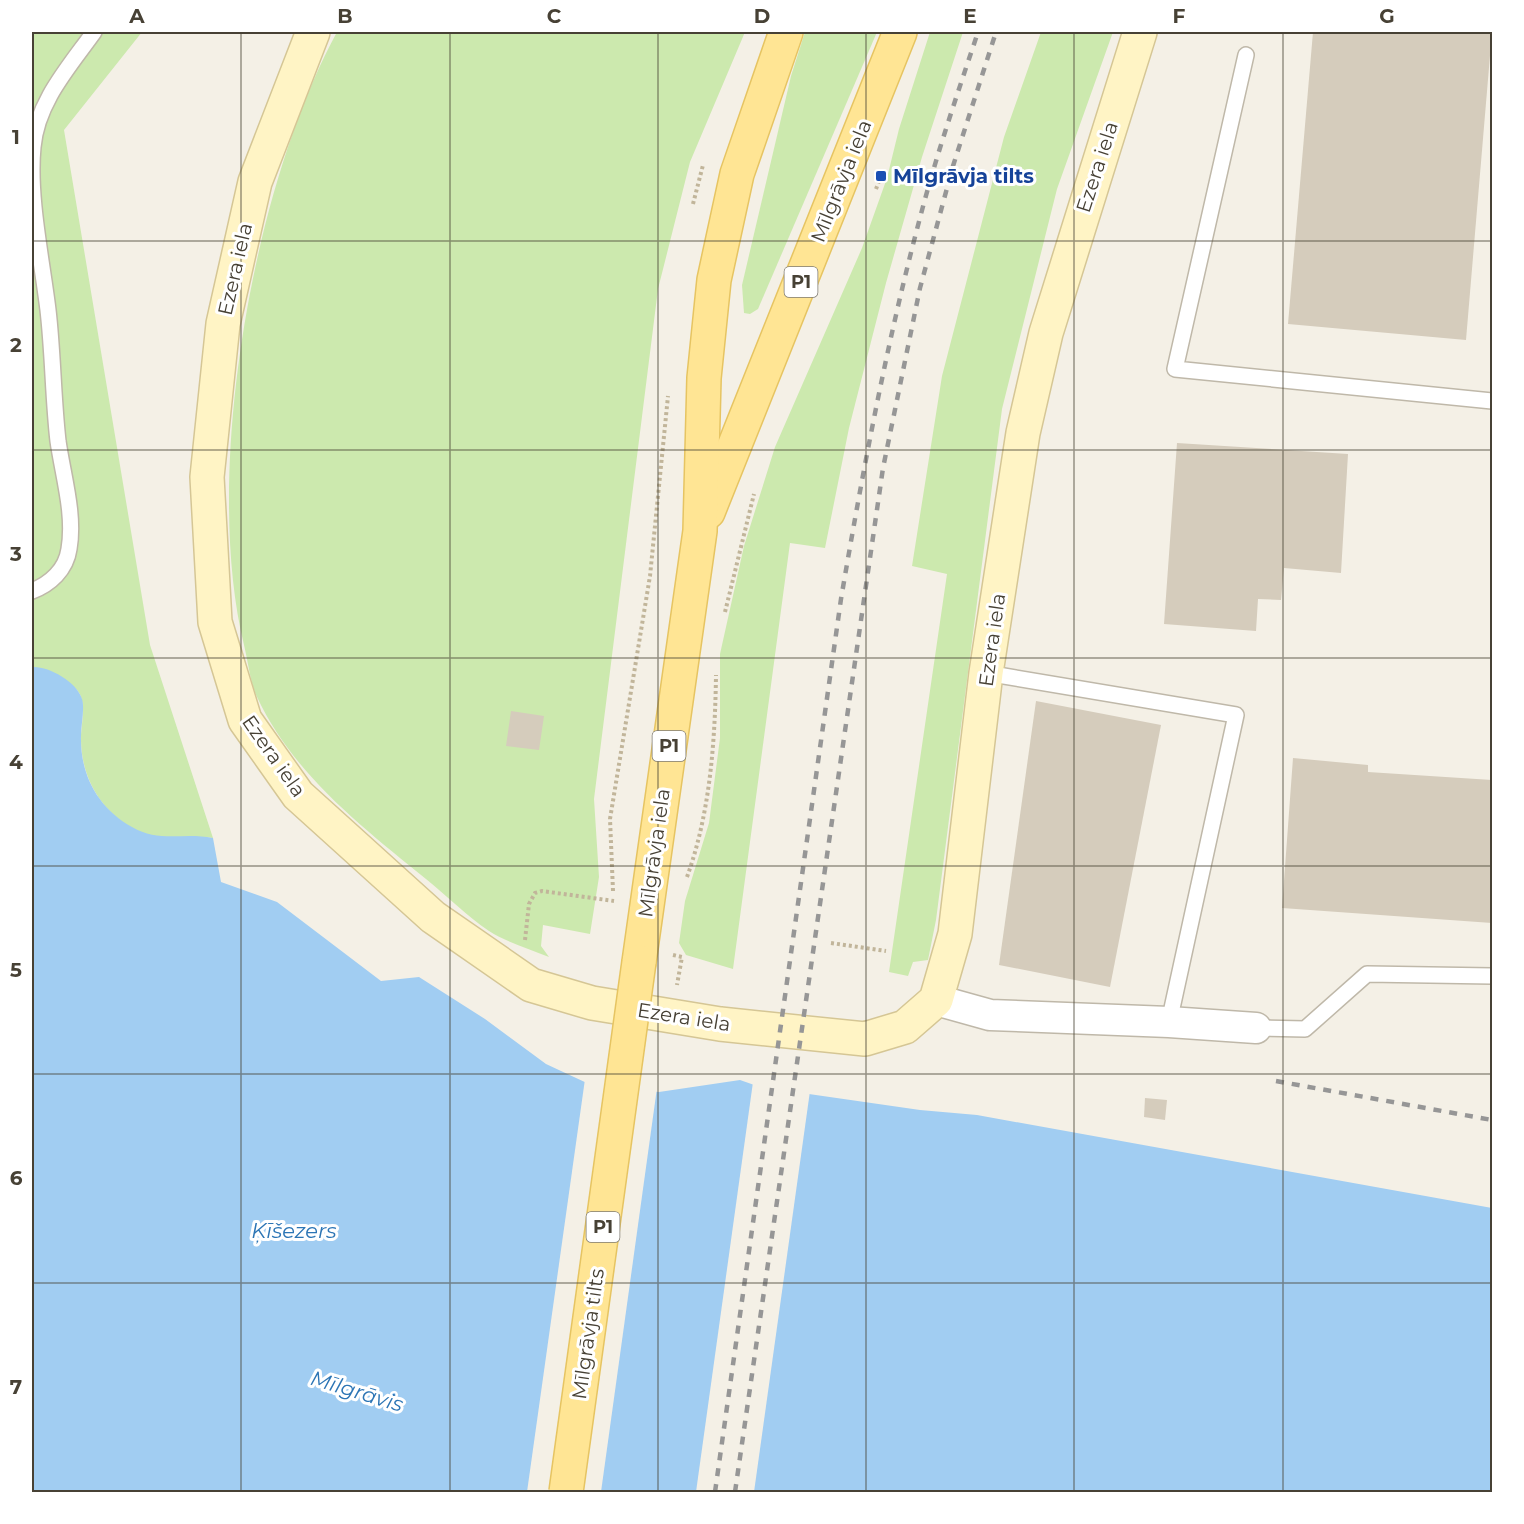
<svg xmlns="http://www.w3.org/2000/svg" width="1524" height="1524" viewBox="0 0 1524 1524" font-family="Montserrat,sans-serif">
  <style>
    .green { fill: #cce9ae }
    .water { fill: #a1cdf2 }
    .pier { fill: #f4f0e6 }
    .building { fill: #d5ccbc }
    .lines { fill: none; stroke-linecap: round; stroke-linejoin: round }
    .lane-casing { stroke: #bfb8a9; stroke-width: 18 }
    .street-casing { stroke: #bfb8a9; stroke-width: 33 }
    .secondary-casing { stroke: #d5c695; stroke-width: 36 }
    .primary-casing { stroke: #e6c462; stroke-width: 36 }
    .path { stroke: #c1b59a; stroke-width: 4; stroke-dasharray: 3 3; stroke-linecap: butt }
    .lane { stroke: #fff; stroke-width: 15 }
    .street { stroke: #fff; stroke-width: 30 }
    .secondary { stroke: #fff4c5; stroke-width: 33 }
    .primary { stroke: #ffe594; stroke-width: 33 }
    .rail { stroke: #969696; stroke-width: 4.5; stroke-dasharray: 8 8; stroke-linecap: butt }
    .primary-bridge-casing { stroke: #e6c462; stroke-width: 36; stroke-linecap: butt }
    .primary-bridge { stroke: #ffe594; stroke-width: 33 }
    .grid { fill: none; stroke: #474135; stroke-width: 1.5; stroke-opacity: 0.55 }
    .transit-dot { fill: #1a4fb4; stroke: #fff; stroke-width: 2 }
    .labels { text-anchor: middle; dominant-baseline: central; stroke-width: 6; stroke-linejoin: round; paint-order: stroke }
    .shield { fill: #fff; stroke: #7e7a72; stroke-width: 1.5 }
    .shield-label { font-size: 18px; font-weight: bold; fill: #474135 }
    .street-label { font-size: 20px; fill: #474135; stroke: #fff }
    .transit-label { font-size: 20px; font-weight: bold; fill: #164399; stroke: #fff; text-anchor: start }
    .water-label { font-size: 21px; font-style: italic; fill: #2c75b5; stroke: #fff }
    .neatline { fill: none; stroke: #474135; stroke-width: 2 }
    .grid-label { font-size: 20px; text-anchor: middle; font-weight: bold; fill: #474135 }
  </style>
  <rect width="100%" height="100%" fill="#f4f0e6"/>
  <g class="green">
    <path d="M32 32H142L64 130 150 645 213 838C192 834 169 843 149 836 108 821 82 785 81 741 80 726 89 700 75 688 65 679 47 673 34 667L32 668Z"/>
    <path d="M337 32H745L690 162 658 289 594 799 599 877 590 934 543 925 541 946 549 957C530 949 506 942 489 931 467 916 447 896 426 879 362 827 293 774 257 697 250 682 248 661 244 645 202 473 253 186 337 32Z"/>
    <polygon points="805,32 877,32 758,309 750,314 744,313 742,285 791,76"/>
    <polygon points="930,32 963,32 922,157 886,283 849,428 825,548 790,543 733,969 686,955 679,943 685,901 709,823 720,738 720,654 744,546 775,447 862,248 887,178 899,129"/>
    <polygon points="1041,32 1113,32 1057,189 1002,409 936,920 928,960 913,962 908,976 889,972 947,574 912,566 942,376 1004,137"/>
  </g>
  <path class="water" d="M34 667C50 667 77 682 82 699 85 709 81 724 81 736 80 775 98 808 132 827 159 843 184 832 213 838L221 882 277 902 381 981 419 977 485 1019 546 1064 589 1084 659 1092 740 1080 760 1087 920 1110 977 1115 1492 1208V1492H32V668Z"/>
  <g class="pier">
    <polygon points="585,1079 657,1088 601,1492 527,1492"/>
    <polygon points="753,1082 810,1091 754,1492 696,1492"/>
  </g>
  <g class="building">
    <polygon points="1313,32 1492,32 1466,340 1288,324"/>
    <polygon points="1177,443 1348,454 1341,573 1284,568 1281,600 1258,599 1256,631 1164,624"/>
    <polygon points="1036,701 1161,725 1110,987 999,965"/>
    <polygon points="511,711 544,716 539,750 506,746"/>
    <polygon points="1293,758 1368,765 1368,772 1492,780 1492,923 1282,908"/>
    <polygon points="1145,1098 1167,1100 1165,1120 1144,1117"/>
  </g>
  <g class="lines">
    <g class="lane-casing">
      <g id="lane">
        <polyline points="1246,55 1175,369 1492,401"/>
        <path d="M32 591C50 584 66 570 69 549 75 514 63 476 58 441 53 397 53 353 48 310 42 260 28 196 33 147 37 102 69 67 94 32"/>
        <polyline points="986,673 1236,715 1169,1022"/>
        <polyline points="1256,1028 1305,1029 1367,974 1492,976"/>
      </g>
    </g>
    <g class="street-casing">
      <polyline id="street" points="936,1000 990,1015 1169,1022 1256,1028"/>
    </g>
    <g class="secondary-casing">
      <polyline id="secondary" points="313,32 255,182 223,324 207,477 215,622 245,720 298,795 433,917 531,985 592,1003 720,1024 865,1039 905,1027 936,1000 955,934 986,673 1023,433 1046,333 1140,32"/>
    </g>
    <g class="primary-casing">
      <g id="primary">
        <polyline points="708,512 900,32"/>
        <polyline points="639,962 700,531 704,378 714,280 737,174 786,32"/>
      </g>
    </g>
    <g class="path">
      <polyline points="876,189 881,176"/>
      <polyline points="693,204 703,165"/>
      <polyline points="725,612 754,494"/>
      <path d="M687 877C710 813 715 743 716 675"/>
      <polyline points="613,891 610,819 650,576 668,396"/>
      <polyline points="525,940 529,904 535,893 542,891 614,901"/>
      <polyline points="831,943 886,951"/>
      <polyline points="673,955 682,957 677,985"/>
    </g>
    <use href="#lane" class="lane"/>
    <use href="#street" class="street"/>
    <use href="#secondary" class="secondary"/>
    <use href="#primary" class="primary"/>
    <g class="rail">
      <polyline points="1276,1081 1492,1120"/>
      <path d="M715 1492 841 599C863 470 887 341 921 214 937 153 958 92 978 32"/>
      <polyline points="735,1492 883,468 920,288 953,166 996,32"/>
    </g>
    <g class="primary-bridge-casing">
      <polyline id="primary-bridge" points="566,1492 639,962"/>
    </g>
    <use href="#primary-bridge" class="primary-bridge"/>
  </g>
  <path class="grid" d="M241 32V1492M450 32V1492M658 32V1492M866 32V1492M1074 32V1492M1283 32V1492M32 241H1492M32 450H1492M32 658H1492M32 866H1492M32 1074H1492M32 1283H1492"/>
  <rect class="transit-dot" x="875" y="170" width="12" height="12" rx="3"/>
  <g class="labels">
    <g class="shield">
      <rect x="784.5" y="267" width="33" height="30" rx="4.5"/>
      <rect x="652.5" y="731" width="33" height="30" rx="4.5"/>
      <rect x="586.5" y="1212" width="33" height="30" rx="4.5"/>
    </g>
    <g class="shield-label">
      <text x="801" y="282">P1</text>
      <text x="669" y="746">P1</text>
      <text x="603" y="1227">P1</text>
    </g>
    <g class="street-label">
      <text transform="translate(1097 167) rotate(-72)">Ezera iela</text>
      <text transform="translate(841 181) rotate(-68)">Mīlgrāvja iela</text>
      <text transform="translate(235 269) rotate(-77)">Ezera iela</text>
      <text transform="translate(992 640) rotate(-82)">Ezera iela</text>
      <text transform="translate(274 756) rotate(55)">Ezera iela</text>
      <text transform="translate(654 853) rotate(-82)">Mīlgrāvja iela</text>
      <text transform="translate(684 1017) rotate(9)">Ezera iela</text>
      <text transform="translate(588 1334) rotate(-82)">Mīlgrāvja tilts</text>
    </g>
    <g class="transit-label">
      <text x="893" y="176">Mīlgrāvja tilts</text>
    </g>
    <g class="water-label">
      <text x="294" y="1230">Ķīšezers</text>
      <text transform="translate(357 1391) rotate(17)">Mīlgrāvis</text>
    </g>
  </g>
  <rect width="1524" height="1524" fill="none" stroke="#ffffff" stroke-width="66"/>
  <rect x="33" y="33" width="1458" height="1458" class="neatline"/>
  <g class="grid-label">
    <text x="137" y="23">A</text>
    <text x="345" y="23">B</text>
    <text x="554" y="23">C</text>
    <text x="762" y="23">D</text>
    <text x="970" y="23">E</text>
    <text x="1179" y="23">F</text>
    <text x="1387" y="23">G</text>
    <text x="16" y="144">1</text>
    <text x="16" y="352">2</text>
    <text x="16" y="561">3</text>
    <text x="16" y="769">4</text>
    <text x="16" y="977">5</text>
    <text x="16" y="1185">6</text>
    <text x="16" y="1394">7</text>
  </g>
</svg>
